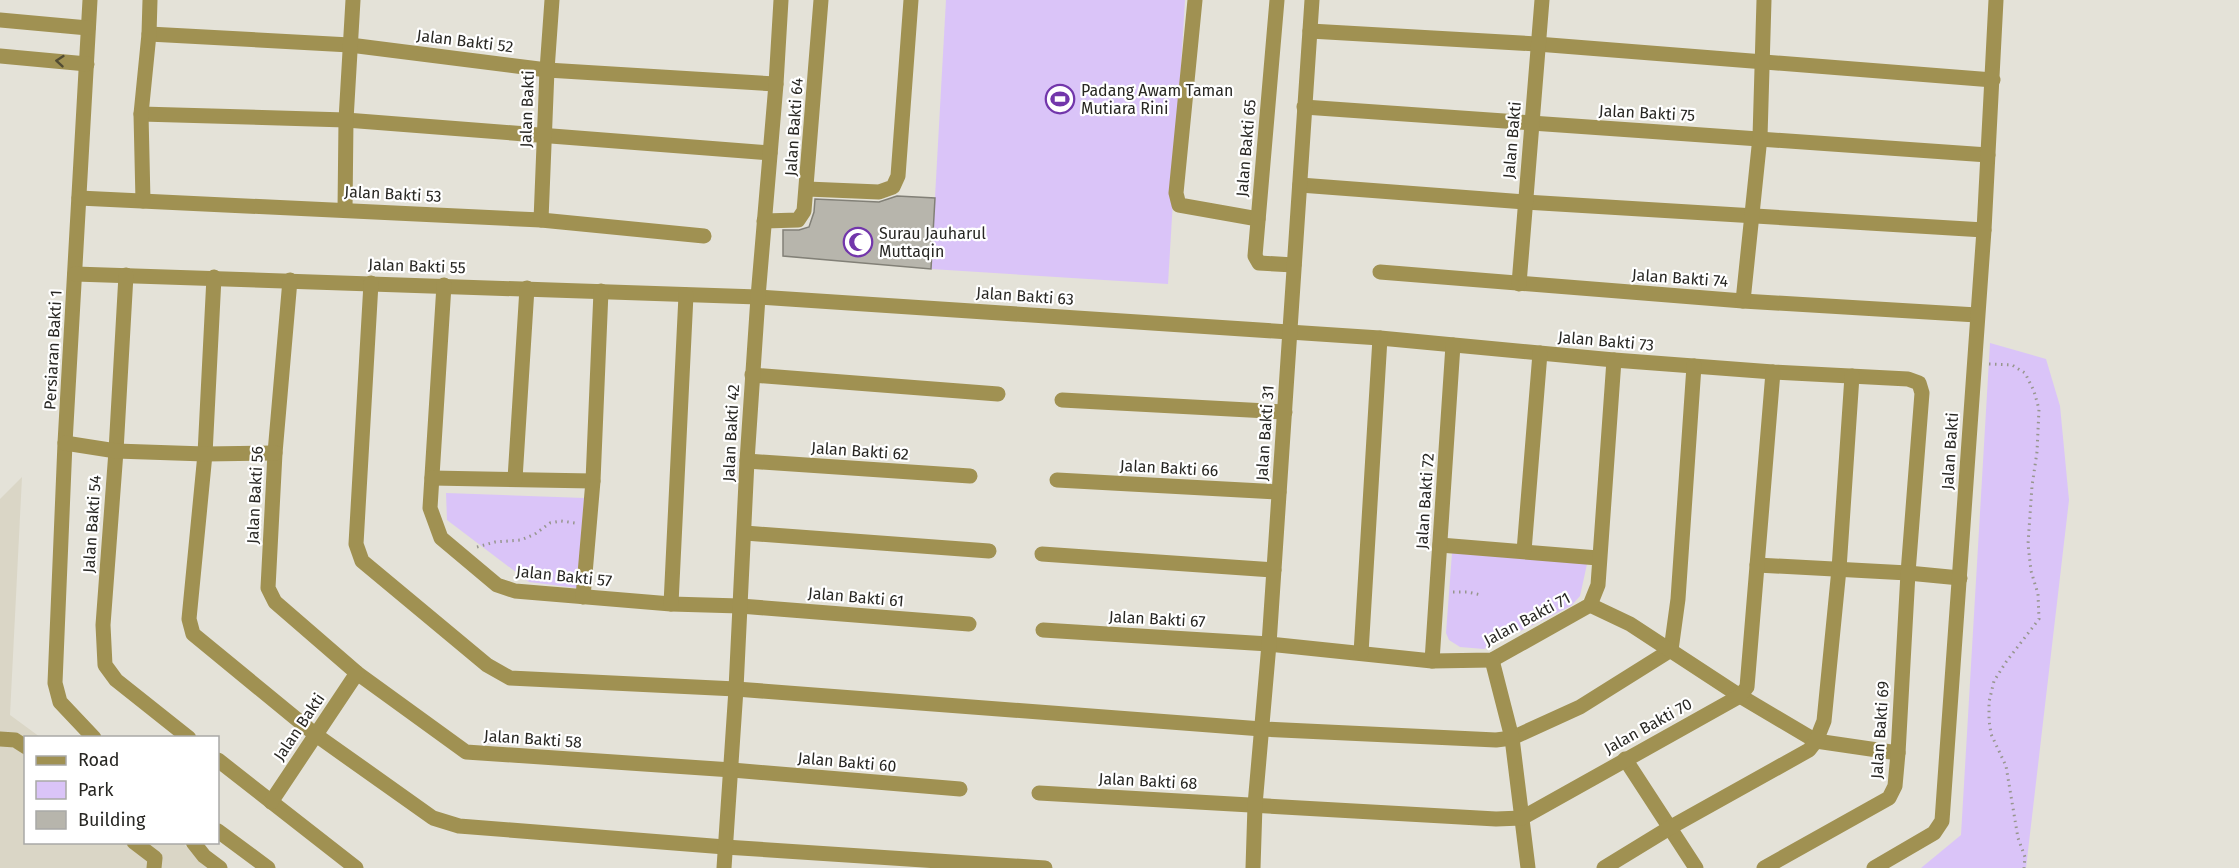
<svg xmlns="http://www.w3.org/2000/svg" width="2239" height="868" viewBox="0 0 2239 868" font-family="'Fira Sans',sans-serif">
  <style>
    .built { fill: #dad6c6 }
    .green { fill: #dac4f8 }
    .building { fill: #b7b5ac; stroke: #828077; stroke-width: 1.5 }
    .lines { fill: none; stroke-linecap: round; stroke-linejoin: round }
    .path { stroke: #97968e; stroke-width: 3; stroke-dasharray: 1.5 4.5; stroke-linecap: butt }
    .minor { stroke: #a09152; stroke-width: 15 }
    .oneway { stroke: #524c33 }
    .labels { text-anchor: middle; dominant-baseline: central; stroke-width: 4.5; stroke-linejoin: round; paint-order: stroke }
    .street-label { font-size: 16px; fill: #282723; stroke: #fff }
    .poi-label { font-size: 16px; fill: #282723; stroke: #fff; text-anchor: start }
  </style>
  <rect width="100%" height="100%" fill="#e4e2d8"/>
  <polygon class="built" points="22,477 10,715 40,737 26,738 26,842 182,843 214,868 0,868 0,499"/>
  <g class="green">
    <polygon points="946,0 1185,0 1168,284 931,269"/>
    <polygon points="1990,343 2046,359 2060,406 2069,500 2026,868 1921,868 1961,835"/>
    <polygon points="446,493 584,498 577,588 529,582 447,520"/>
    <polygon points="1452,553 1587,564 1580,596 1571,606 1484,649 1460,647 1449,640 1446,633"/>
  </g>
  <polygon class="building" points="897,196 935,198 931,269 783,256 783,230 799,230 809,227 814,212 815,199 879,202"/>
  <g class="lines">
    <g class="path">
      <polyline points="1989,364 2012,365 2025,373 2034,391 2039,409 2037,452 2032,486 2028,544 2031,571 2038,594 2039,619 2006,662 1994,681 1989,702 1989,720 1991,734 2006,766 2018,838 2025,857 2024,868"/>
      <polyline points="477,547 495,542 521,540 535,534 550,523 561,521 575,523"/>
      <polyline points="1453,592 1468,592 1481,595"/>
    </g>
    <g class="minor">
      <polyline points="90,0 65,443 55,683 60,702 94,738"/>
      <polyline points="1195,0 1176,193 1179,205 1258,219"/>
      <polyline points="1277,0 1255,256 1259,263 1294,265"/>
      <polyline points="0,20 88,28"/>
      <polyline points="1310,31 1537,44 1993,80"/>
      <polyline points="149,34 350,45 547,70 776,84"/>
      <polyline points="0,56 87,64"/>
      <path d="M1304 107C1532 125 1760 137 1988 155"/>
      <polyline points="141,114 346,120 770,153"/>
      <polyline points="1300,185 1525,202 1984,230"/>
      <polyline points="807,189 879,192 893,187 898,176 911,0"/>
      <polyline points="79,198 541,220 704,236"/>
      <polyline points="143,201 141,114 149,34 150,0"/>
      <polyline points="345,210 346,120 353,0"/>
      <polyline points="541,220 547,70 552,0"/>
      <polyline points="764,221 798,220 804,211 821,0"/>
      <polyline points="1380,272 1743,301 1977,315"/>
      <polyline points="75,274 758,297 1380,338 1614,360 1773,372 1908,379 1919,383 1922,393 1908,573 1757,565"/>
      <polyline points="126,275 116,451 103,625 105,665 116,680 189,738"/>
      <polyline points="214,277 205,454 189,619 193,634 316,735 433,818 459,826 725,847 1045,868"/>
      <polyline points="290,280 275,453 268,588 275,602 357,673 466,752 732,770 960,789"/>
      <polyline points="371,283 356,544 362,561 487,665 510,678 736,689 1262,729 1496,740 1512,738 1580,707 1671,650 1678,599 1694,366"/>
      <polyline points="1519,284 1542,0"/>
      <polyline points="444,285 430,508 441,538 497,585 515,591 671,604 740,606 969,624"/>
      <polyline points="1743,301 1760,137 1764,0"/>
      <polyline points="752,375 998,394"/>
      <polyline points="1062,400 1285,412"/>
      <polyline points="65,443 116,451 205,454 275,453"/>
      <polyline points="747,461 970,476"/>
      <polyline points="432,478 593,481"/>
      <polyline points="515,479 527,288"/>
      <polyline points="1057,480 1279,492"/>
      <polyline points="745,533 989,551"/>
      <polyline points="1440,545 1598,558"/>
      <polyline points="1524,551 1540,353"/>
      <polyline points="1042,554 1274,570"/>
      <polyline points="583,597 593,481 601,291"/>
      <polyline points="671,604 686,295"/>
      <polyline points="1590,605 1630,624 1740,696 1816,741 1898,753"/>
      <polyline points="1043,630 1269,644 1432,661 1492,660 1590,605 1598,585 1614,360"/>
      <polyline points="1361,653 1380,338"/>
      <polyline points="1492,660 1512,738 1528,868"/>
      <polyline points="1432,661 1453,345"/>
      <polyline points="0,739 15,740 26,747"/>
      <polyline points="1625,759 1696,868"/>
      <polyline points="218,760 356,868"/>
      <polyline points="1039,793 1496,819 1522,818 1740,696 1747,687 1773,372"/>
      <polyline points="271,802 357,673"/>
      <polyline points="218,831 268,868"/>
      <polyline points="134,842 155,858 154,868"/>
      <polyline points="193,842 204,856 220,868"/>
      <polyline points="724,868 736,689 747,461 758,297 776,84 781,0"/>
      <polyline points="1253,868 1255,805 1269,644 1312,0"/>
      <polyline points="1604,868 1671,827 1809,750 1816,741 1824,721 1839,569 1852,376"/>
      <polyline points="1764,868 1889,798 1895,786 1898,753 1908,573 1960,578"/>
      <polyline points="1874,868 1934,833 1942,821 1984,230 1996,0"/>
    </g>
  </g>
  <defs><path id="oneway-chevron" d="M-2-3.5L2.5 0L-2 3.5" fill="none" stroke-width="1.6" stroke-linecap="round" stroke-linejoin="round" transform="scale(1.5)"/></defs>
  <use class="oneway" href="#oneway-chevron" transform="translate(60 61) rotate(-175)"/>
  <defs>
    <g id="stadium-ring" transform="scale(1.5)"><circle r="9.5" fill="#fff" stroke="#7236ab" stroke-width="1.5"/><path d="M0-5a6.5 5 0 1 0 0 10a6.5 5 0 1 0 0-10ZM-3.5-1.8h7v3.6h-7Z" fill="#7236ab"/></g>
    <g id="mosque-ring" transform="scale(1.5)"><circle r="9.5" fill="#fff" stroke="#7236ab" stroke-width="1.5"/><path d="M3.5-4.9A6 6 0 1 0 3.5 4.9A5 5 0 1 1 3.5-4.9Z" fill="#7236ab"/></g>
  </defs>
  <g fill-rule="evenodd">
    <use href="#stadium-ring" x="1060" y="99"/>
    <use href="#mosque-ring" x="858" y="242"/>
  </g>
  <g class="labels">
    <g class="street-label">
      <text transform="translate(465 41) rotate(7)">Jalan Bakti 52</text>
      <text transform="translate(527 109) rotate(-88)">Jalan Bakti</text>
      <text transform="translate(1647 113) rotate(3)">Jalan Bakti 75</text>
      <text transform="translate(794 127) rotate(-86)">Jalan Bakti 64</text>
      <text transform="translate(1512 140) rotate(-85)">Jalan Bakti</text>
      <text transform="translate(1246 148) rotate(-85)">Jalan Bakti 65</text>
      <text transform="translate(393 194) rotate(3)">Jalan Bakti 53</text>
      <text transform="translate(417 266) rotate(2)">Jalan Bakti 55</text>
      <text transform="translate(1680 278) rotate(4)">Jalan Bakti 74</text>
      <text transform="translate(1025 296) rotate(4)">Jalan Bakti 63</text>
      <text transform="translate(1606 341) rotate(5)">Jalan Bakti 73</text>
      <text transform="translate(53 350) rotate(-87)">Persiaran Bakti 1</text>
      <text transform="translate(731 433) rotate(-87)">Jalan Bakti 42</text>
      <text transform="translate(1265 433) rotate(-86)">Jalan Bakti 31</text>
      <text transform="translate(860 451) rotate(4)">Jalan Bakti 62</text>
      <text transform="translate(1950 451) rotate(-86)">Jalan Bakti</text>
      <text transform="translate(1169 468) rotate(3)">Jalan Bakti 66</text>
      <text transform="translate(255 495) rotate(-87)">Jalan Bakti 56</text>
      <text transform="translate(1425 501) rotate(-86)">Jalan Bakti 72</text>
      <text transform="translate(92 524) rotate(-86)">Jalan Bakti 54</text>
      <text transform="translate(564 576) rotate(6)">Jalan Bakti 57</text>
      <text transform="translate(856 597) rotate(5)">Jalan Bakti 61</text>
      <text transform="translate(1157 619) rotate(3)">Jalan Bakti 67</text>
      <text transform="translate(1527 619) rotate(-28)">Jalan Bakti 71</text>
      <text transform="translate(1648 726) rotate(-29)">Jalan Bakti 70</text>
      <text transform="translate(299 727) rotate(-56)">Jalan Bakti</text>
      <text transform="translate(1880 730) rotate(-86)">Jalan Bakti 69</text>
      <text transform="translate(533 739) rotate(4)">Jalan Bakti 58</text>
      <text transform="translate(847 762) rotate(5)">Jalan Bakti 60</text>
      <text transform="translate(1148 781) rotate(3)">Jalan Bakti 68</text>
    </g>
    <g class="poi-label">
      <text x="1081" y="90">Padang Awam Taman<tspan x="1081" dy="18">Mutiara Rini</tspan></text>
      <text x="879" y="233">Surau Jauharul<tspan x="879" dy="18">Muttaqin</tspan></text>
    </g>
  </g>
  <rect x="24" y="736" width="195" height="108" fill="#ffffff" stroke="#a9a9a7" stroke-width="1.5"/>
  <rect x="36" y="756" width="30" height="9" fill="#a09152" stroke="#a9a9a7" stroke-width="1.5"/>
  <text x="78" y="766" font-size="18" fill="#282723">Road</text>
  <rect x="36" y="781" width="30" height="18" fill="#dac4f8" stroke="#a9a9a7" stroke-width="1.5"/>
  <text x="78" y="796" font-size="18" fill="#282723">Park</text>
  <rect x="36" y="811" width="30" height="18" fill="#b7b5ac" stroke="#a9a9a7" stroke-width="1.5"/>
  <text x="78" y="826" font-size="18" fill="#282723">Building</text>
</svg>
